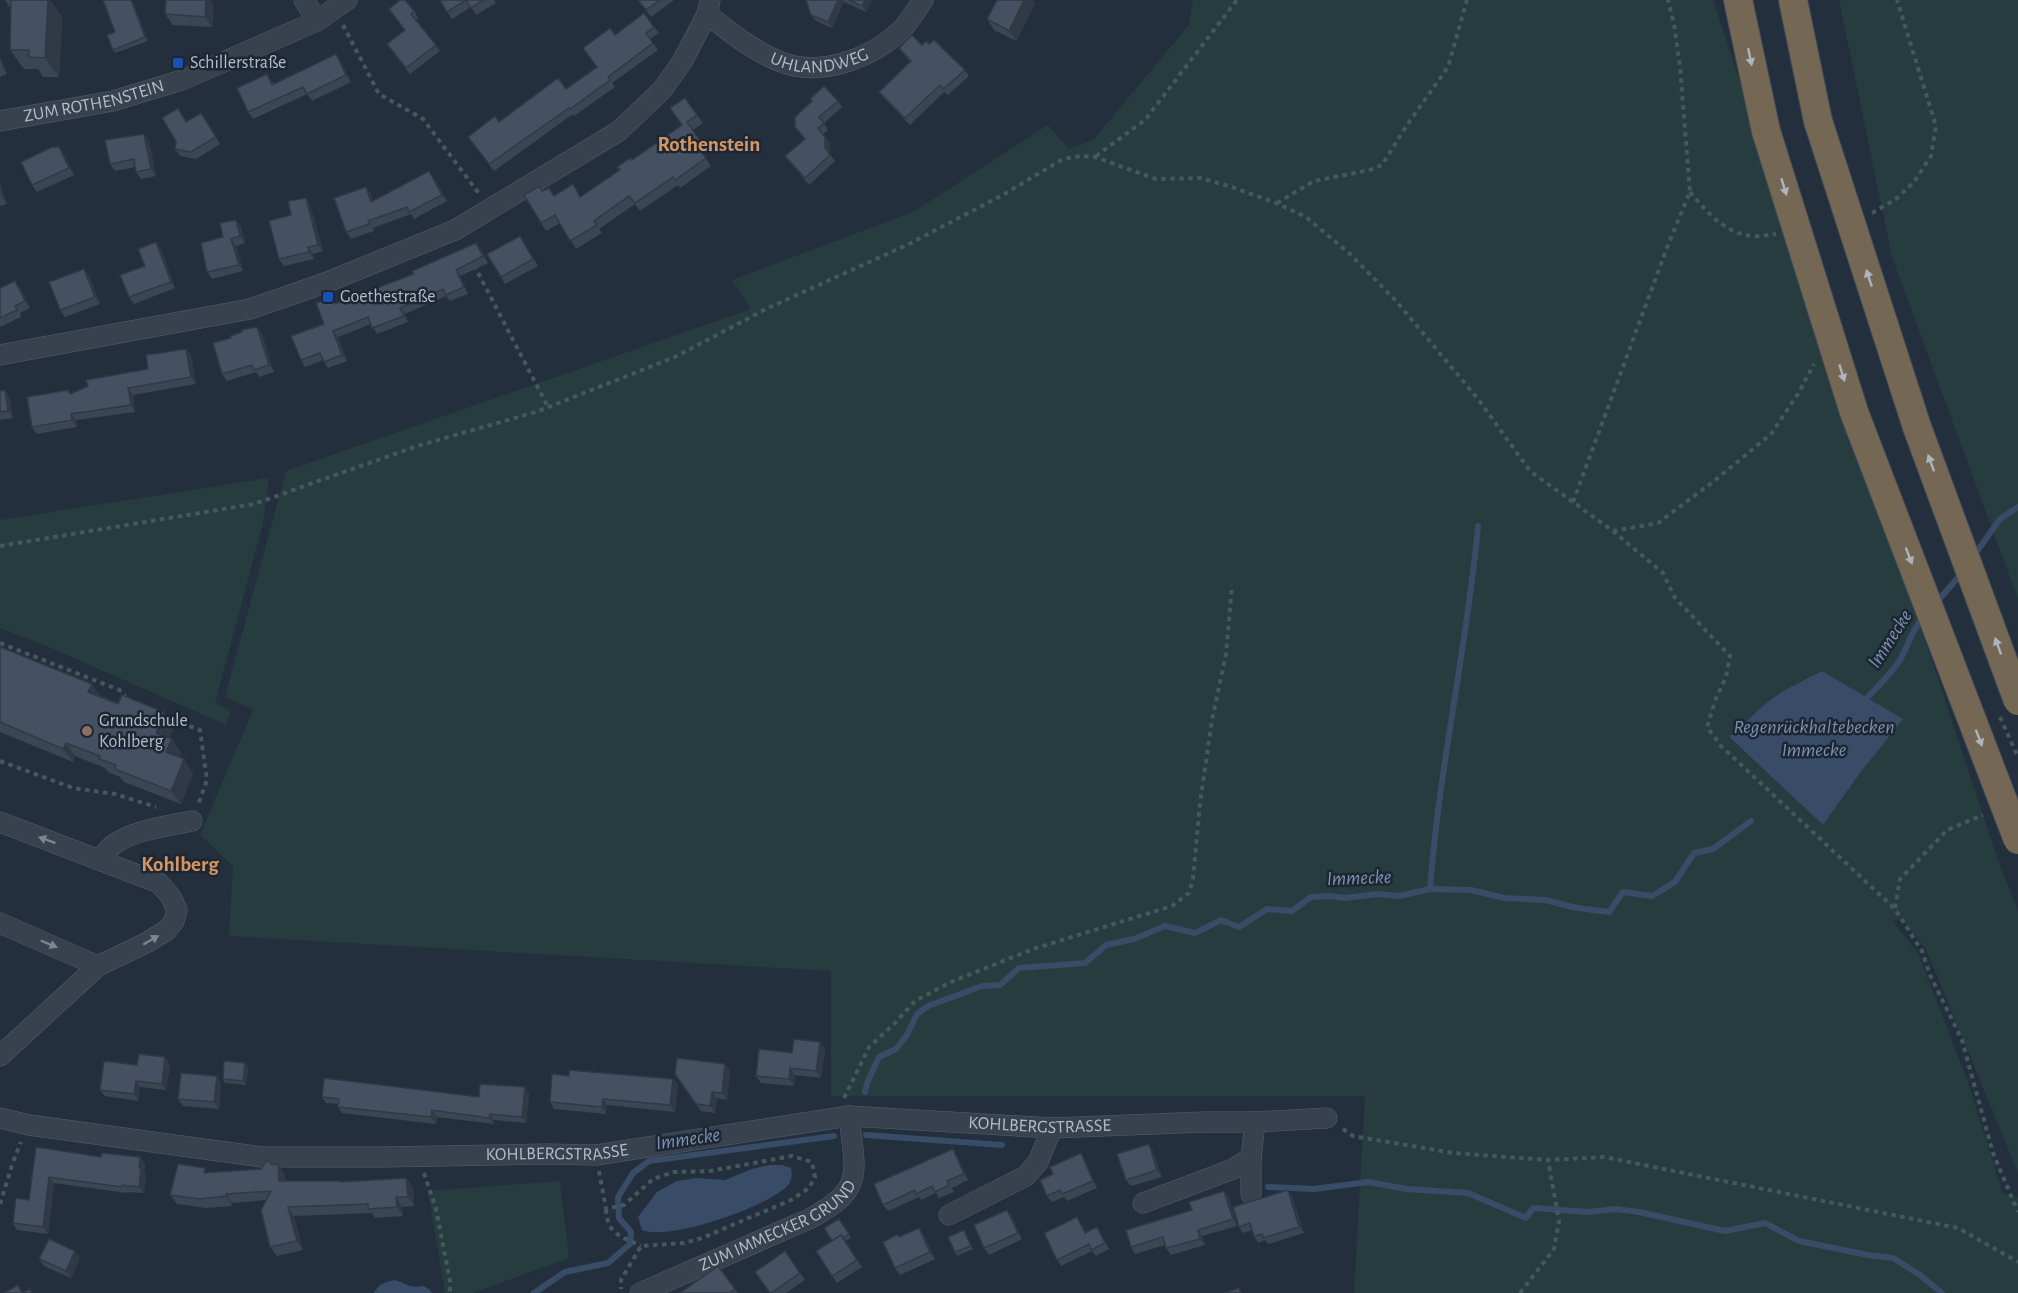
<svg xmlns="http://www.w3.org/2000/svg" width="2018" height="1293" viewBox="0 0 2018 1293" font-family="'Alegreya Sans',sans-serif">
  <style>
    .green { fill: #263c3f; fill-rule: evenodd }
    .water { fill: #394c67 }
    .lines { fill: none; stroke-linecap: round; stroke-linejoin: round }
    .stream { stroke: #394c67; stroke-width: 6 }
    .minor-casing { stroke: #565f6c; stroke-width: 21 }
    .highway-casing { stroke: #434c59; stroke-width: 30 }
    .path { stroke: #44595c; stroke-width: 4; stroke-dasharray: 4.5 4.5; stroke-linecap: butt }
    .minor { stroke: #38414e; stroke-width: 20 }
    .highway { stroke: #746855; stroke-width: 28 }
    .highway-bridge-casing { stroke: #434c59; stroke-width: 30; stroke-linecap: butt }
    .highway-bridge { stroke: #746855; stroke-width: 28 }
    .wall { fill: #3b4654 }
    .shaded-wall { fill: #303945 }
    .building { fill: #455162; stroke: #303945; stroke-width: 1.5 }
    .oneway { fill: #aeb4bd }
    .oneway2 { fill: #7c8592 }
    .transit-dot { fill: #1a4fb4; stroke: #1d2633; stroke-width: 2 }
    .education-dot { fill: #8d6e63; stroke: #1d2633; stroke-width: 2 }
    .labels { text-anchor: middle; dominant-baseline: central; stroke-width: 5; stroke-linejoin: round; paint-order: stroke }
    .street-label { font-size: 18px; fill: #b4bcc9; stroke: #1d2633 }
    .poi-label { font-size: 18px; fill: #b4bcc9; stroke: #1d2633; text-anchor: start }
    .water-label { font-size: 20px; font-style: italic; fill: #7c92b1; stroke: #1d2633 }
    .quarter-label { font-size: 21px; font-weight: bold; fill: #d59563; stroke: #1d2633 }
  </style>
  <rect width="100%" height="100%" fill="#242f3e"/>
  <g class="green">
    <path d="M1193 0H1713L1997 857 2018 911V1173L1926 949 1900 918 1893 922 1918 953 1968 1082 2003 1194 2018 1197V1293H1354L1365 1096H831V971L229 936 233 866 200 835 253 710 225 697 286 471 751 309 732 280 913 212 1048 125 1069 149 1093 140 1189 25ZM1822 671 1902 719 1860 773 1823 825 1729 738C1758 705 1785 691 1822 671Z"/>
    <polygon points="1839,0 2018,0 2018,599 1892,257"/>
    <polygon points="269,478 263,523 215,703 231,710 226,725 49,647 0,628 0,520"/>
    <polygon points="560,1181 569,1258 473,1293 445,1293 428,1191"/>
  </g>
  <g class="water">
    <polygon points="1822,671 1903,719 1860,773 1823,825 1729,737 1765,704 1783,691"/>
    <path d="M769 1165H782L791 1168C793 1176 791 1184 784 1189 761 1208 670 1241 642 1230L638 1217 657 1192 677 1181 696 1178 725 1180 752 1169Z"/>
    <path d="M394 1280C408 1283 407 1289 424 1286L430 1290 432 1293H374C379 1283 384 1283 394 1280Z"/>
  </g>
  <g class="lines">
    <g class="stream">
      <polyline points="1973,557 2000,519 2018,507"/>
      <polyline points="1935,604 1962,573"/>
      <path d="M1863 702C1876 688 1892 674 1901 658 1909 643 1913 628 1924 616"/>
      <path d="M1430 889C1439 767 1467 648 1478 526"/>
      <polyline points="865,1092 868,1081 879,1057 896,1049 907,1035 917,1014 928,1006 982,986 1000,985 1019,968 1085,963 1106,945 1134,939 1165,926 1195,933 1221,920 1239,927 1267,909 1292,911 1311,897 1330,896 1345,898 1377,894 1399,896 1430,889 1471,890 1504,898 1545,900 1577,908 1609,912 1623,892 1652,896 1675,882 1694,853 1713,849 1751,821"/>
      <polyline points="866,1135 1002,1145"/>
      <polyline points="1268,1187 1314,1189 1368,1182 1407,1189 1468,1193 1526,1218 1533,1208 1588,1212 1616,1209 1639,1212 1725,1231 1765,1223 1799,1241 1868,1255 1893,1258 1920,1275 1942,1293"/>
      <polyline points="534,1293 565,1272 608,1263 630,1244 631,1232 619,1218 618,1197 633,1173 649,1161 834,1136"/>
    </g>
    <g class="minor-casing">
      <g id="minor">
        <polyline points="304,0 317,21"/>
        <path id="s1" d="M707 14C730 32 753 51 781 62 822 78 875 57 904 27 911 19 917 9 923 0"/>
        <path id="s2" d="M0 121 113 101 182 80 317 21 347 0"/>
        <polyline points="0,355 250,309 325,283 455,230 619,131 662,90 682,62 707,14 710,0"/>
        <polyline points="0,822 159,883 171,897 177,910 174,921 167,930 146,943 98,966 0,1056"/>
        <path d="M100 860C104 855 108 849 113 845 133 830 168 826 192 821"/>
        <polyline points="0,923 98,966"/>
        <path id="s3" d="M0 1118 29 1125 262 1157H382L546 1154 596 1155 849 1116 1052 1128 1204 1122H1255L1327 1118"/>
        <polyline points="1251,1194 1251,1158 1255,1122"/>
        <polyline points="1143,1203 1233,1169 1251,1158"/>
        <polyline points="949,1215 1026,1176 1038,1162 1052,1128"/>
        <path id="s4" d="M640 1293 809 1219C866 1189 855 1173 849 1116"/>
      </g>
    </g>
    <g class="highway-casing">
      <g id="highway">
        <polyline points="1738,0 1766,131"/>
        <polyline points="1793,0 1818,121"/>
      </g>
    </g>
    <g class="path">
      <polyline points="343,25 379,94 423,119 480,195"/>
      <polyline points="1096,156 1145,120 1237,0"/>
      <path d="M1690 192C1707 212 1724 233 1752 236 1759 237 1768 235 1776 234"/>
      <polyline points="1277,203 1314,181 1370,170 1382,165 1407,125 1448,67 1467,0"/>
      <polyline points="1872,213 1896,199 1914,182 1931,156 1936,126 1897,0"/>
      <polyline points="474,265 548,407"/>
      <polyline points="1573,502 1668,245 1690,192 1680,67 1674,24 1668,0"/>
      <polyline points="1613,531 1658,523 1713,482 1771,434 1798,394 1814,364"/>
      <polyline points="0,546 254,504 417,446 536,412 675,357 766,309 909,244 1001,196 1063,159 1081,156 1095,157 1156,179 1201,178 1232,187 1276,203 1306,217 1350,254 1397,302 1478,399 1530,471 1613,531 1663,573 1675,598 1730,656 1726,677 1716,698 1707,727 1721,746 1895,909 1922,951 1930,975 1962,1040 1993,1153 2018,1212"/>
      <polyline points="0,643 122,691 126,699"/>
      <polyline points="164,717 200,730 207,780 198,805"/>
      <polyline points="2000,717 2018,757"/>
      <polyline points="0,761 73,788 115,794 156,807"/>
      <polyline points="1895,908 1900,879 1947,830 1983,815"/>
      <polyline points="844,1098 869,1047 894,1024 915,1001 951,982 1033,949 1172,906 1189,893 1193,879 1200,803 1212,720 1226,654 1232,585"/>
      <polyline points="1343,1129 1353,1136 1453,1153 1548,1160 1604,1157 1958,1228 2018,1262"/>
      <polyline points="599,1171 606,1209 624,1205 653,1179 674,1172 710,1171 792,1156 812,1162 815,1177 809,1188 791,1200 702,1238 684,1243 641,1246 621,1280 621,1289"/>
      <polyline points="424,1173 436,1209 450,1281 450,1293"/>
      <polyline points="0,1204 13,1162 21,1142"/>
      <path d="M606 1209C607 1234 620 1236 641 1246"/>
      <polyline points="1520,1293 1554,1249 1559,1221 1548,1160"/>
    </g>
    <use href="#minor" class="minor"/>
    <use href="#highway" class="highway"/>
    <g class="highway-bridge-casing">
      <g id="highway-bridge">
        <polyline points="1818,121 1917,427 2018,701"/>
        <polyline points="1766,131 1854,412 2018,840"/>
      </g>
    </g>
    <use href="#highway-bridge" class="highway-bridge"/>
  </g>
  <g class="wall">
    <polygon points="5,0 50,0 62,17 59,77 43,77 38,69 24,69 10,50 11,9"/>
    <polygon points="103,0 132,0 148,41 115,53 113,50 115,32"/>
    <polygon points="166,0 210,0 214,6 212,27 173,25 165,14"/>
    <polygon points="440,0 494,0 496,3 476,15 471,7 452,19"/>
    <polygon points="638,0 674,0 651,17"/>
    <polygon points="806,0 872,0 866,12 844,2 832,28 816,21 811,15"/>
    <polygon points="1033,1 1035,4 1016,41 994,30 987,19"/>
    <polygon points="389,9 414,11 418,18 416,20 440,51 410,74 387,44 405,30"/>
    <polygon points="644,13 659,33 650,39 658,50 612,83 615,87 574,116 573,114 494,171 468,137 566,89 597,67 615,35"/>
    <polygon points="929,44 965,70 969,76 948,95 944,92 910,125 884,98 879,92 910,62 899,48"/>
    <polygon points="0,57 7,74 0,77"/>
    <polygon points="340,61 351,82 312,101 307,94 253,119 248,112 272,81 274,85"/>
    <polygon points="685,98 703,123 693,130 707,150 702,153 711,166 680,188 678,185 640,211 635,204 599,229 602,233 576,249 560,223 546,231 541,223 543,191 549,188 554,195 581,197 620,170 632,160 682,125"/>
    <polygon points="838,101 842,107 824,123 828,130 823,134 830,143 829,153 835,161 809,185 785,156 805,139 795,127"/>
    <polygon points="201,113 220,144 196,159 180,156 175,149 187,122"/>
    <polygon points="149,141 156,176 141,179 136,172 135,167 115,171 110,164"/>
    <polygon points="59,147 64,154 74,175 37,192 32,185"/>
    <polygon points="434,178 447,201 414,219 411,214 373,228 374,231 351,239 346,232 366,187 371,194 373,201"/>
    <polygon points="0,184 7,204 0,206"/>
    <polygon points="306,198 310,205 323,251 313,254 314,259 284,266 279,259 291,215"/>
    <polygon points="236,220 241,227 245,243 236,246 243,271 212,279 207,272 223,237"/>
    <polygon points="520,236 538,266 505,284 501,277"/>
    <polygon points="161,249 175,288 134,304 129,297"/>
    <polygon points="481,249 488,263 460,276 468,294 450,301 446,296 405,314 408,322 377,334 371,324 338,337 347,361 328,368 323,360 305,367 301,360 337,303"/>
    <polygon points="84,269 89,276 100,304 65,317 60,310"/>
    <polygon points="0,288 20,288 30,308 20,313 21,317 0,327"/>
    <polygon points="257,327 262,334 274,372 259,377 256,372 227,381 222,374 231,338"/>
    <polygon points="186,349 191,356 196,384 133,395 135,412 76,420 77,427 37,434 32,427 71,394 148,369"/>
    <polygon points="5,390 9,397 13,418 0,420 0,391"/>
    <polygon points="0,647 101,696 174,726 169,738 172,739 181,753 179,757 193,773 181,804 124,782 120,777 108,772 105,768 75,756 73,762 0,732"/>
    <polygon points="820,1042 825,1049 821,1078 795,1075 794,1086 761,1083 756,1076 792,1053"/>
    <polygon points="170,1064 166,1090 140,1087 138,1101 105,1096 100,1090 137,1065"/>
    <polygon points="725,1064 730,1071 727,1100 717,1098 715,1113 701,1111 675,1074"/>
    <polygon points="248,1066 246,1085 225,1083 223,1079"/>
    <polygon points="569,1076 673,1079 678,1085 675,1112 607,1105 606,1114 554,1109 550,1102"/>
    <polygon points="221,1083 219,1109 183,1106 178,1099"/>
    <polygon points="525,1087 529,1094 526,1123 494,1120 494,1124 437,1117 436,1124 342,1113 338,1107 338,1104 326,1103 322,1097 479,1097"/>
    <polygon points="1149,1144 1153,1151 1162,1177 1131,1186 1126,1180"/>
    <polygon points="36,1147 145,1164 144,1172 146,1175 144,1193 127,1192 127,1193 54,1183 48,1234 17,1230 13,1223 29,1200"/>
    <polygon points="957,1155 968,1180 952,1188 954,1192 939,1198 936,1193 921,1200 919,1197 888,1211 883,1205"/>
    <polygon points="1085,1160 1097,1188 1067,1201 1064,1197 1052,1202 1047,1196"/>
    <polygon points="272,1165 284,1173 285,1181 341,1182 406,1178 413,1187 414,1206 402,1207 403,1216 375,1218 372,1213 294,1216 303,1250 277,1256 270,1247 266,1200 232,1203 232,1206 206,1208 177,1204 170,1195 208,1173 261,1169"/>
    <polygon points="1288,1190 1292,1196 1304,1233 1268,1244 1265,1240 1258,1243 1254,1236 1252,1230 1243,1233 1239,1227"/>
    <polygon points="1224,1191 1229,1198 1237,1226 1202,1236 1205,1245 1171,1255 1166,1248 1165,1245 1135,1254 1131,1247"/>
    <polygon points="1007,1210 1012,1217 1022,1239 989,1255 984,1248"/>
    <polygon points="1077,1217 1086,1232 1097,1227 1101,1233 1109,1249 1096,1256 1092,1251 1061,1266 1057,1260"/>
    <polygon points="839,1219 851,1238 845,1241 862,1267 837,1283 832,1276 832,1241"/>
    <polygon points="919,1228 924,1235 935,1259 900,1275 895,1268 900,1237"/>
    <polygon points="964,1230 973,1249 957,1256 955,1252"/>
    <polygon points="785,1251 805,1280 786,1293 770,1293"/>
    <polygon points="80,1258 71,1278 44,1266 39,1259"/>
    <polygon points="718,1266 738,1293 680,1293"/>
  </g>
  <g class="shaded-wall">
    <polygon points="48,0 50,0 62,17 59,77 45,58"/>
    <polygon points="131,0 132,0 148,41 145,37"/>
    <polygon points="206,0 210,0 214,6 212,27 205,17"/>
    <polygon points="838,0 843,0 844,2 832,28 828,22"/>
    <polygon points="865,0 872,0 866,12 862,6"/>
    <polygon points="1024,0 1034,0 1033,2 1035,4 1016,41 1009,31"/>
    <polygon points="336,54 340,61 351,82 346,75"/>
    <polygon points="0,57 1,59 7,74 3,67 0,61"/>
    <polygon points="144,134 149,141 156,176 151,169"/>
    <polygon points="825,137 830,143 829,154 825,148"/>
    <polygon points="59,147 64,154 74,175 69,168"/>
    <polygon points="429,171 434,178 447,201 442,195"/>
    <polygon points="0,184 7,204 2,197 0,190"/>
    <polygon points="366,187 371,194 376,209 371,202"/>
    <polygon points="306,198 310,205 323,251 318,245"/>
    <polygon points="236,220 241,227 245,243 240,236"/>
    <polygon points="231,239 236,246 243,271 239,265"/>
    <polygon points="156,242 161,249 175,288 171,282"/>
    <polygon points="476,243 481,249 488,263 483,256"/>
    <polygon points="308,247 313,254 314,259 309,252"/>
    <polygon points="84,269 89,276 100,304 95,297"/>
    <polygon points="456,270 460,276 468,294 464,287"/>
    <polygon points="15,281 20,288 30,308 25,301"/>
    <polygon points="400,308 405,314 408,322 404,316"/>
    <polygon points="257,327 262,334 274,372 269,365"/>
    <polygon points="333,331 338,337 347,361 342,355"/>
    <polygon points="186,349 191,356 196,384 191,377"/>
    <polygon points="128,388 133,395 135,412 131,405"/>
    <polygon points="5,390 9,397 13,418 8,411"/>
    <polygon points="71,414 76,420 77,427 72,420"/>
    <polygon points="92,684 101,697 88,692"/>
    <polygon points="164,712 174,726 166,746 156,733"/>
    <polygon points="172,739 181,753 176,766 166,752"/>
    <polygon points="66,743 75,756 73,762 63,749"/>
    <polygon points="184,759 193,773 181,804 171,791"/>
    <polygon points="820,1042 825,1049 821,1078 816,1071"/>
    <polygon points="165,1057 170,1064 166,1090 162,1084"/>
    <polygon points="245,1063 248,1066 246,1085 243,1081"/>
    <polygon points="725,1064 730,1071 727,1100 722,1093"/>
    <polygon points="790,1068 795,1075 794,1086 789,1079"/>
    <polygon points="217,1076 221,1083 219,1109 214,1102"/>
    <polygon points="673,1079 678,1085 675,1112 670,1105"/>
    <polygon points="136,1081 140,1087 138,1101 134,1094"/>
    <polygon points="525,1087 529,1094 526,1123 522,1117"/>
    <polygon points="712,1092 717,1098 715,1113 710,1106"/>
    <polygon points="603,1099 607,1105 606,1114 602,1107"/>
    <polygon points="432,1110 437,1117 436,1124 431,1117"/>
    <polygon points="490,1114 494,1120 494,1124 489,1118"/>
    <polygon points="1149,1144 1153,1151 1162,1177 1157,1170"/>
    <polygon points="953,1149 957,1155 968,1180 964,1174"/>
    <polygon points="1081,1153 1085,1160 1097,1188 1093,1181"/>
    <polygon points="140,1157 145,1164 144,1172 146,1175 144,1193 139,1187 139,1168"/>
    <polygon points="278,1164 284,1173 285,1190 279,1181"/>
    <polygon points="49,1177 54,1183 48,1234 43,1227"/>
    <polygon points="406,1178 413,1187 414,1206 408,1197"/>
    <polygon points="1288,1190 1292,1196 1304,1233 1299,1227"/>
    <polygon points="1224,1191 1229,1198 1237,1226 1233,1219"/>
    <polygon points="226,1194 232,1203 232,1206 226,1196"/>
    <polygon points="396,1197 402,1207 403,1216 397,1207"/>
    <polygon points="288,1207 294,1216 303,1250 297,1241"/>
    <polygon points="1007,1210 1012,1217 1022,1239 1018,1233"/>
    <polygon points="1097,1227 1101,1233 1109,1249 1105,1243"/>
    <polygon points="919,1228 924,1235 935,1259 930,1252"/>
    <polygon points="1198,1230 1202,1236 1205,1245 1200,1239"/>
    <polygon points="75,1251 80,1258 71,1278 66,1271"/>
  </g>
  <g class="building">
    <polygon points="11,0 48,0 45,58 29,57 29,50 10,50"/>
    <polygon points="103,0 131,0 145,37 113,50 107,35 115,32"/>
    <polygon points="166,0 206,0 205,17 165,14"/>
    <polygon points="400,0 405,0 414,11 411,14 436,45 406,68 387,44 405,30 389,9"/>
    <polygon points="440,0 466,0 447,12"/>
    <polygon points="466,0 484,0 471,8"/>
    <polygon points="638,0 660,0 646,10"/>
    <polygon points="806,0 838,0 828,22 811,15"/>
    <polygon points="849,0 865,0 862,6"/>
    <polygon points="997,0 1024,0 1009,31 987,19"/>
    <polygon points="644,13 654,27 646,33 653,43 608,77 610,80 570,109 569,108 489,164 468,137 495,116 499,122 558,78 566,89 597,67 583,48 610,28 615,35"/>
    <polygon points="912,35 922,45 926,41 929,44 934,40 965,70 943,89 940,85 905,118 879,92 911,61 899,48"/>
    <polygon points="336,54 346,75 307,94 303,87 248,112 237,88 267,74 272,85"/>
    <polygon points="824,86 838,101 819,117 824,123 818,128 825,137 825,148 830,155 805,178 785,156 805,139 795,127 795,117 812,101 810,99"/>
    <polygon points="685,98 697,115 687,122 701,142 696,145 706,158 675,180 673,177 635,203 629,196 594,221 597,225 570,241 555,215 541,223 524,195 539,186 542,191 549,188 554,196 573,184 580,197 620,170 617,167 630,158 632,160 682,125 670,108"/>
    <polygon points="178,108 186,122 201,113 216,137 191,152 175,149 176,141 162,118"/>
    <polygon points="144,134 151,169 136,172 134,159 110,164 105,140"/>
    <polygon points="52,147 59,147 69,168 32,185 21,162"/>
    <polygon points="429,171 442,195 409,212 407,207 368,221 369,224 346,232 334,198 366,187 371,202"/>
    <polygon points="306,198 318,245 308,247 309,252 279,259 269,221 291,215 288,201"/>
    <polygon points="236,220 240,236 231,239 239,265 207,272 201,243 223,237 220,223"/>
    <polygon points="520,236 533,259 501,277 487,254"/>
    <polygon points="156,242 171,282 129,297 120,275 145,266 138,249"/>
    <polygon points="476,243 483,256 456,270 464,287 446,295 443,289 400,308 404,316 372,328 368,317 333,331 342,355 324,362 320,353 301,360 291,336 324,324 316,303 333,297 335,304 414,274 412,271"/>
    <polygon points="84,269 95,297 60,310 49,282"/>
    <polygon points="15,281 25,301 15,306 17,310 0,318 0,288"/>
    <polygon points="257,327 269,365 254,370 252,365 222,374 213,343 231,338 230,336 242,332 241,330"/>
    <polygon points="186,349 191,377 128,388 131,405 71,414 72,420 32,427 27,397 68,390 70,394 88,386 86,380 148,369 146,355"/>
    <polygon points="5,390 8,411 0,412 0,391"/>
    <polygon points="0,647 92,684 88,692 118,704 122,695 164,712 156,733 172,739 166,752 184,759 171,791 115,769 116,765 99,759 100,756 66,743 63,749 0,722"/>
    <polygon points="794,1039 820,1042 816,1071 790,1068 789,1079 756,1076 759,1049 792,1053"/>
    <polygon points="139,1054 165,1057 162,1084 136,1081 134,1094 100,1090 104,1061 137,1065"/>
    <polygon points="677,1058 725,1064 722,1093 712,1092 710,1106 696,1104 675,1074"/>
    <polygon points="224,1061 245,1063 243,1081 223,1079"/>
    <polygon points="569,1070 673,1079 670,1105 603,1099 602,1107 550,1102 552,1074 569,1076"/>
    <polygon points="181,1073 217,1076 214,1102 178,1099"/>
    <polygon points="324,1078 479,1097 480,1084 525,1087 522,1117 490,1114 489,1118 432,1110 431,1117 338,1107 339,1099 322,1097"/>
    <polygon points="1149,1144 1157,1170 1126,1180 1117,1154"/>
    <polygon points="36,1147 101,1157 102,1153 140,1157 139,1168 141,1168 139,1187 122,1185 122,1187 49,1177 43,1227 13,1223 16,1198 29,1200"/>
    <polygon points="953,1149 964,1174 947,1181 949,1185 935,1192 932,1186 916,1194 915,1190 883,1205 874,1184"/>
    <polygon points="1081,1153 1093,1181 1062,1194 1060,1190 1047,1196 1040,1180 1053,1174 1050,1167"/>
    <polygon points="267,1160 272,1165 278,1164 279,1181 340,1181 340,1182 406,1178 408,1197 396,1197 397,1207 368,1209 368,1204 288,1207 297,1241 270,1247 261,1210 271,1191 226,1194 226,1196 200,1199 170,1195 178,1164 205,1168 204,1173 261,1169"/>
    <polygon points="1288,1190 1299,1227 1263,1238 1262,1234 1254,1236 1250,1223 1239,1227 1233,1207"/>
    <polygon points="1224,1191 1233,1219 1198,1230 1200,1239 1166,1248 1163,1237 1131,1247 1126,1230 1192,1210 1189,1202"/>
    <polygon points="1007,1210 1018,1233 984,1248 974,1225"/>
    <polygon points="1077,1217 1085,1233 1097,1227 1105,1243 1091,1250 1089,1244 1057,1260 1044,1233"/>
    <polygon points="839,1219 849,1234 843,1238 841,1235 832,1241 824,1228"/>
    <polygon points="919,1228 930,1252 895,1268 883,1242 898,1234 899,1237"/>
    <polygon points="964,1230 971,1246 955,1252 948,1237"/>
    <polygon points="841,1235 857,1260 832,1276 816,1251"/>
    <polygon points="49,1239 75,1251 66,1271 39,1259"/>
    <polygon points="785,1251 800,1273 771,1293 770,1293 755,1272"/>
    <polygon points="718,1266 735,1289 730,1293 680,1293"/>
    <polygon points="18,1285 22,1293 4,1293"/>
    <polygon points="1239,1288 1241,1293 1224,1293"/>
    <polygon points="30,1289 32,1293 22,1293"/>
  </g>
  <defs><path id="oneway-solid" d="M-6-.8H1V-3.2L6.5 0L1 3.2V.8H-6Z" transform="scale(1.5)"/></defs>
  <g class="oneway">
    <use href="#oneway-solid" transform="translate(1750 57) rotate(78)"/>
    <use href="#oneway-solid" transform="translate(1784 187) rotate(73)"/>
    <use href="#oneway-solid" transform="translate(1869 278) rotate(-108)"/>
    <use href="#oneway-solid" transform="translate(1842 373) rotate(73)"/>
    <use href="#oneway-solid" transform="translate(1931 463) rotate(-110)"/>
    <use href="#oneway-solid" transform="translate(1909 556) rotate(69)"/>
    <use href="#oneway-solid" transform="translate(1998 646) rotate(-110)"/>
    <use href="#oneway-solid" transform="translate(1979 738) rotate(69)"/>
  </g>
  <g class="oneway2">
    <use href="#oneway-solid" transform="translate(47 840) rotate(-160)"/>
    <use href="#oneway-solid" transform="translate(151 940) rotate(-30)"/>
    <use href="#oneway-solid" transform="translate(49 944) rotate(23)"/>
  </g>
  <g class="transit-dot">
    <rect x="172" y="57" width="12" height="12" rx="3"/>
    <rect x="322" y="291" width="12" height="12" rx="3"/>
  </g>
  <circle class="education-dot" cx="87" cy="731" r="6"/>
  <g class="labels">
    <g class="street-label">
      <text stroke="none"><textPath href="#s1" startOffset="128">UHLANDWEG</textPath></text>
      <text stroke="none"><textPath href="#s2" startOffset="96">ZUM ROTHENSTEIN</textPath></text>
      <text stroke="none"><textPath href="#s3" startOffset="1046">KOHLBERGSTRASSE</textPath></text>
      <text stroke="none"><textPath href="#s3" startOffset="560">KOHLBERGSTRASSE</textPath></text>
      <text stroke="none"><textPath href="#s4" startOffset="154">ZUM IMMECKER GRUND</textPath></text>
    </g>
    <g class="poi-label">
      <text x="190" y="63">Schillerstraße</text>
      <text x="340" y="297">Goethestraße</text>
      <text x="99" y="721">Grundschule<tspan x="99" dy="21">Kohlberg</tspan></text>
    </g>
    <g class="water-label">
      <text transform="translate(1890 639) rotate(-57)">Immecke</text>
      <text x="1814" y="727">Regenrückhaltebecken<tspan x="1814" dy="23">Immecke</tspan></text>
      <text transform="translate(1359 878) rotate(-2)">Immecke</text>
      <text transform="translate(688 1139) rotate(-8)">Immecke</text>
    </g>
    <g class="quarter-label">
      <text x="709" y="144">Rothenstein</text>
      <text x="180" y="864">Kohlberg</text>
    </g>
  </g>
</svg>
